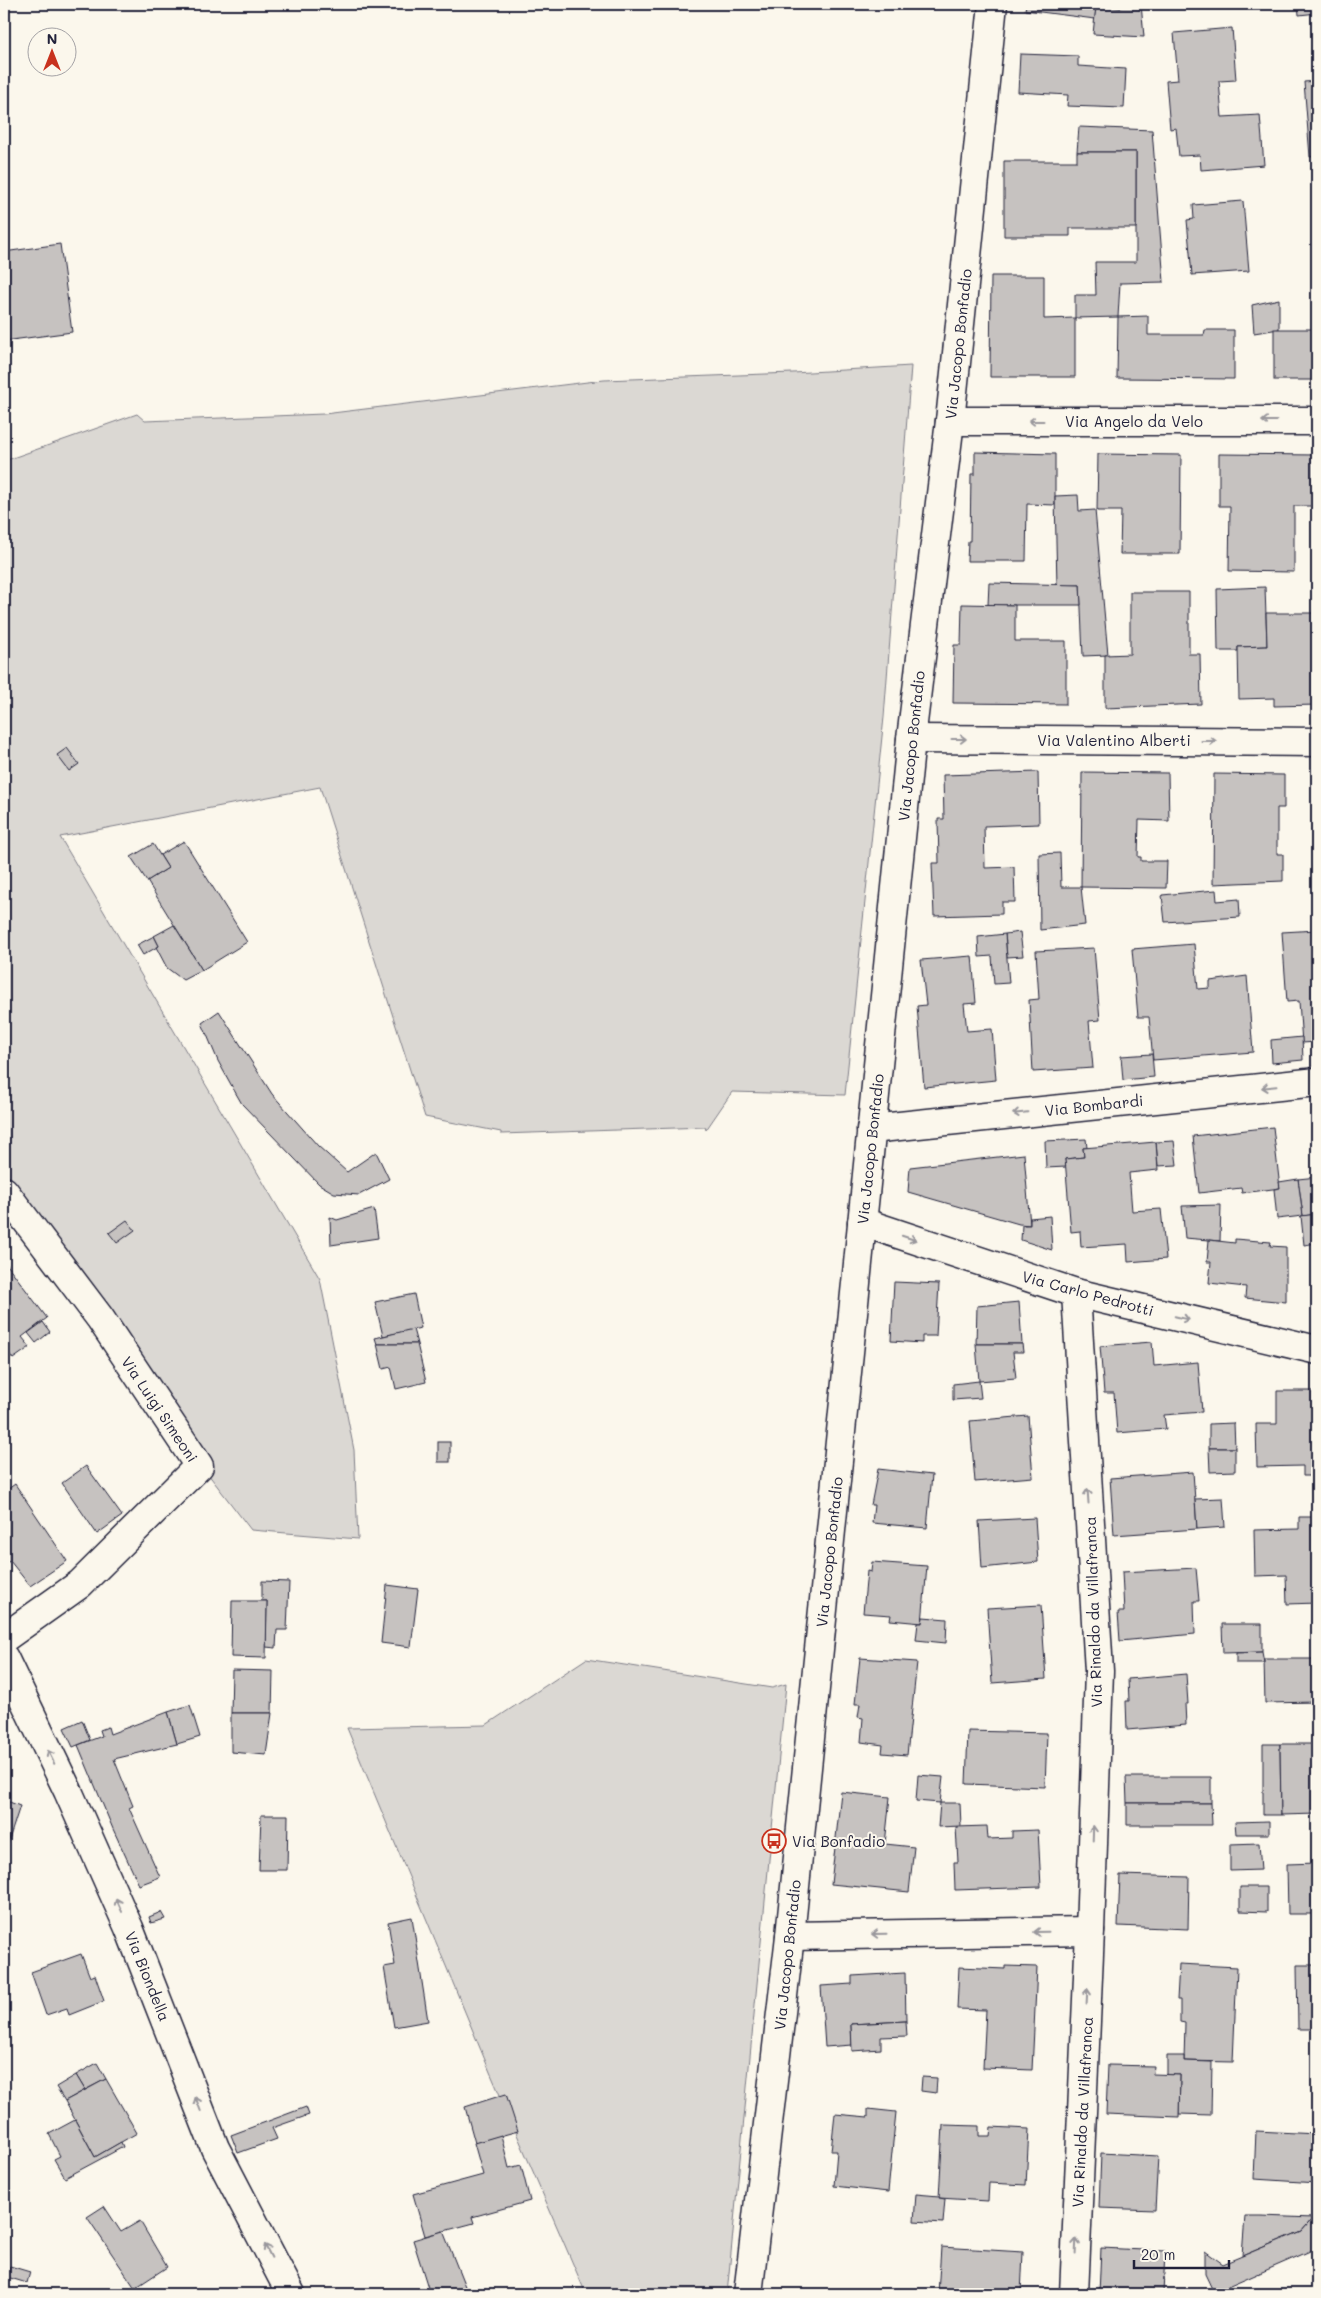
<svg xmlns="http://www.w3.org/2000/svg" width="1321" height="2298" viewBox="0 0 1321 2298" font-family="Mali,sans-serif">
  <style>
    .green { fill: #dbd8d3; stroke: #7e7d87 }
    .building { fill: #c6c2c0; stroke: #22223b }
    .lines { fill: none; stroke-linecap: round; stroke-linejoin: round }
    .minor-casing { stroke: #22223b; stroke-width: 31 }
    .minor { stroke: #fbf7ec; stroke-width: 28 }
    .oneway { stroke: #99979c }
    .labels { text-anchor: middle; dominant-baseline: central; stroke-width: 4; stroke-linejoin: round; paint-order: stroke }
    .street-label { font-size: 15px; fill: #22223b; stroke: #fbf7ec }
    .poi-label { font-size: 15px; fill: #22223b; stroke: #fbf7ec; text-anchor: start }
  </style>
  <rect width="100%" height="100%" fill="#fbf7ec"/>
  <filter id="ink" filterUnits="userSpaceOnUse"><feTurbulence type="fractalNoise" baseFrequency=".02" numOctaves="2"/><feDisplacementMap in="SourceGraphic" scale="10" xChannelSelector="R" yChannelSelector="G"/><feConvolveMatrix kernelMatrix="1 2 1 2 8 2 1 2 1" color-interpolation-filters="sRGB"/></filter>
  <g filter="url(#ink)">
    <g class="green">
      <polygon points="911,366 884,717 845,1095 732,1092 706,1130 705,1127 501,1134 501,1132 425,1117 320,787 60,837 320,1279 354,1450 358,1539 251,1530 122,1362 4,1177 4,461 137,414 145,421 324,414 604,380 793,373"/>
      <polygon points="586,1659 772,1688 786,1684 727,2294 586,2294 490,2072 347,1728 486,1725"/>
    </g>
    <g class="building">
      <polygon points="1026,4 1120,4 1121,8 1096,6 1095,19 1025,10"/>
      <polygon points="1120,4 1141,4 1144,37 1093,34 1096,6 1121,8"/>
      <polygon points="1298,4 1317,4 1317,13 1299,15"/>
      <polygon points="1232,28 1236,80 1219,81 1222,117 1260,115 1264,165 1201,170 1200,155 1179,156 1176,128 1170,129 1166,81 1178,80 1174,33"/>
      <polygon points="1020,54 1078,56 1078,66 1126,69 1124,108 1067,106 1068,95 1018,92"/>
      <polygon points="1317,81 1317,156 1310,157 1304,82"/>
      <polygon points="1079,127 1152,130 1164,282 1120,283 1118,317 1075,318 1075,295 1096,295 1095,262 1136,262 1136,152 1077,152"/>
      <polygon points="1077,152 1136,152 1136,228 1070,228 1070,236 1004,236 1004,161 1077,161"/>
      <polygon points="1313,197 1317,197 1317,246"/>
      <polygon points="1243,201 1249,271 1192,275 1187,220 1194,219 1193,205"/>
      <polygon points="60,244 72,332 4,341 4,252"/>
      <polygon points="991,276 1044,276 1044,319 1075,318 1075,377 990,377"/>
      <polygon points="1279,299 1279,329 1254,333 1252,305"/>
      <polygon points="1148,316 1148,335 1204,335 1205,330 1234,330 1234,379 1117,378 1118,317"/>
      <rect x="1274" y="329" width="43" height="51"/>
      <polygon points="975,452 1055,454 1055,505 1027,504 1026,561 967,561 968,541 970,541 971,474 975,474"/>
      <polygon points="1098,454 1181,455 1180,554 1120,554 1121,511 1097,511"/>
      <polygon points="1219,454 1317,455 1317,506 1294,506 1294,572 1229,571 1230,506 1219,506"/>
      <polygon points="1078,495 1079,511 1095,510 1108,655 1083,656 1080,585 1057,586 1055,496"/>
      <polygon points="989,583 1080,585 1081,605 988,605"/>
      <polygon points="1265,587 1267,646 1238,647 1238,651 1218,651 1217,589"/>
      <polygon points="1130,592 1189,592 1189,654 1200,654 1201,704 1105,708 1105,655 1130,654"/>
      <polygon points="962,604 1015,605 1015,641 1066,641 1066,704 953,703 954,645 961,645"/>
      <polygon points="1266,613 1317,613 1317,705 1274,706 1274,698 1239,699 1238,647 1267,646"/>
      <polygon points="67,748 79,764 69,771 57,755"/>
      <polygon points="1038,772 1039,824 984,826 985,868 1014,867 1015,902 1002,902 1002,914 934,916 932,863 939,863 938,819 944,819 943,775"/>
      <polygon points="1082,772 1168,773 1169,821 1139,820 1138,857 1141,857 1141,861 1167,861 1166,888 1081,887"/>
      <polygon points="1214,774 1284,775 1284,808 1277,808 1277,854 1283,854 1283,881 1213,884"/>
      <polygon points="184,841 247,942 202,970 147,881 168,868 160,855"/>
      <polygon points="153,844 168,868 147,881 131,857"/>
      <polygon points="1060,853 1061,887 1081,887 1085,925 1040,930 1039,854"/>
      <polygon points="1216,890 1217,901 1239,899 1240,917 1165,922 1162,895"/>
      <polygon points="174,925 202,970 183,980 167,968 156,947 159,946 154,936"/>
      <polygon points="1317,930 1317,1042 1302,1043 1299,1001 1287,1002 1282,932"/>
      <polygon points="1020,932 1023,956 1007,957 1005,934"/>
      <polygon points="1005,934 1009,983 994,984 992,956 979,957 978,937"/>
      <polygon points="154,936 159,946 143,955 137,945"/>
      <polygon points="1194,944 1198,989 1210,988 1210,981 1247,976 1253,1052 1153,1060 1149,1017 1138,1017 1132,949"/>
      <polygon points="1094,948 1100,1020 1089,1021 1093,1068 1033,1072 1029,1000 1039,999 1036,951"/>
      <polygon points="972,956 976,1003 964,1004 967,1031 992,1029 996,1080 924,1087 917,1006 926,1005 921,960"/>
      <polygon points="219,1011 272,1094 318,1146 347,1172 376,1152 389,1179 359,1195 334,1193 319,1184 242,1104 234,1090 218,1061 202,1023"/>
      <polygon points="1302,1037 1303,1060 1272,1063 1271,1040"/>
      <polygon points="1152,1054 1154,1077 1123,1080 1121,1056"/>
      <polygon points="1317,1123 1317,1163 1313,1124"/>
      <polygon points="1273,1127 1280,1188 1242,1193 1241,1188 1199,1193 1193,1136"/>
      <polygon points="1086,1139 1087,1148 1083,1148 1084,1157 1065,1159 1066,1167 1046,1168 1045,1141"/>
      <polygon points="1174,1141 1177,1165 1158,1166 1156,1142"/>
      <polygon points="1156,1142 1158,1170 1129,1173 1132,1211 1161,1209 1166,1259 1128,1262 1127,1244 1081,1247 1080,1231 1071,1232 1065,1159 1084,1157 1083,1148"/>
      <polygon points="1024,1154 1030,1225 1019,1224 908,1192 910,1167"/>
      <polygon points="1317,1177 1317,1214 1303,1216 1298,1179"/>
      <polygon points="1298,1179 1303,1216 1277,1219 1274,1189 1280,1188 1279,1182"/>
      <polygon points="1221,1205 1220,1241 1185,1238 1182,1206"/>
      <polygon points="374,1209 378,1238 331,1245 330,1217 337,1220"/>
      <polygon points="1317,1214 1317,1243 1304,1245 1301,1216"/>
      <polygon points="1050,1216 1052,1250 1021,1240 1022,1225 1030,1225 1030,1218"/>
      <polygon points="127,1220 135,1230 117,1243 109,1233"/>
      <polygon points="1235,1239 1271,1242 1270,1246 1286,1247 1286,1302 1245,1298 1246,1287 1209,1283 1211,1262 1207,1262 1209,1240 1235,1243"/>
      <polygon points="5,1262 47,1318 22,1337 30,1347 13,1359 4,1346"/>
      <polygon points="894,1282 939,1284 936,1336 922,1336 922,1343 891,1341"/>
      <polygon points="414,1294 421,1328 383,1336 375,1302"/>
      <polygon points="1019,1302 1022,1344 976,1344 977,1306"/>
      <polygon points="43,1322 50,1332 36,1343 28,1333"/>
      <polygon points="413,1329 417,1344 377,1344 375,1338"/>
      <polygon points="1152,1342 1154,1366 1198,1362 1202,1412 1164,1415 1166,1429 1117,1433 1114,1393 1104,1393 1100,1346"/>
      <polygon points="377,1344 417,1344 426,1382 396,1389 391,1367 383,1369"/>
      <polygon points="976,1344 1022,1344 1023,1352 1013,1352 1016,1378 979,1381"/>
      <polygon points="979,1381 981,1398 953,1400 953,1384"/>
      <polygon points="1277,1391 1317,1391 1317,1476 1303,1476 1303,1466 1257,1467 1256,1424 1277,1424"/>
      <polygon points="1028,1416 1033,1477 975,1482 970,1421"/>
      <polygon points="1234,1423 1235,1448 1209,1448 1209,1424"/>
      <rect x="438" y="1442" width="12" height="20"/>
      <polygon points="1209,1448 1235,1448 1235,1471 1210,1472"/>
      <polygon points="86,1466 122,1516 97,1534 62,1483"/>
      <polygon points="878,1469 932,1475 927,1528 872,1523 874,1505 871,1505"/>
      <polygon points="1193,1472 1197,1529 1114,1535 1110,1478"/>
      <polygon points="15,1484 67,1561 30,1586 10,1561 4,1564 4,1492"/>
      <polygon points="1223,1498 1225,1527 1197,1529 1195,1499"/>
      <polygon points="1299,1517 1317,1517 1317,1603 1287,1604 1286,1575 1255,1576 1254,1530 1299,1529"/>
      <polygon points="1035,1518 1038,1562 982,1568 979,1521"/>
      <polygon points="872,1562 927,1566 922,1623 890,1620 891,1615 863,1613 867,1571 871,1572"/>
      <polygon points="1196,1568 1199,1601 1194,1601 1195,1634 1120,1641 1118,1612 1124,1612 1122,1572"/>
      <polygon points="262,1581 289,1582 287,1630 277,1630 276,1648 266,1647 267,1601 262,1601"/>
      <polygon points="387,1585 418,1589 411,1647 381,1643"/>
      <polygon points="232,1601 267,1601 266,1658 231,1657"/>
      <polygon points="1041,1605 1046,1679 992,1683 987,1608"/>
      <polygon points="923,1617 947,1619 946,1643 916,1640 918,1623 922,1623"/>
      <polygon points="1222,1624 1262,1624 1262,1652 1223,1653"/>
      <polygon points="1262,1652 1264,1663 1236,1663 1236,1653"/>
      <polygon points="860,1658 917,1662 907,1755 882,1753 883,1745 861,1742 863,1718 858,1717 860,1704 855,1704"/>
      <polygon points="1264,1659 1317,1659 1317,1702 1265,1703"/>
      <polygon points="232,1670 273,1671 272,1713 231,1713"/>
      <polygon points="1186,1674 1188,1704 1185,1704 1186,1725 1127,1730 1126,1701 1129,1701 1128,1679"/>
      <polygon points="190,1705 200,1737 177,1744 168,1712"/>
      <polygon points="168,1712 177,1744 114,1759 133,1806 129,1808 160,1877 139,1885 113,1829 78,1745 102,1736 100,1730 108,1727 110,1734"/>
      <polygon points="231,1713 272,1713 266,1755 231,1752"/>
      <polygon points="82,1720 90,1740 73,1747 64,1728"/>
      <polygon points="968,1731 1047,1733 1045,1787 966,1784"/>
      <polygon points="1263,1744 1280,1744 1281,1815 1263,1815"/>
      <polygon points="1280,1744 1314,1744 1314,1747 1317,1747 1317,1814 1281,1815"/>
      <polygon points="918,1775 943,1777 940,1803 916,1801"/>
      <polygon points="1126,1777 1211,1777 1211,1803 1127,1803"/>
      <polygon points="841,1792 890,1797 885,1844 914,1847 909,1892 831,1884"/>
      <polygon points="4,1800 20,1806 4,1855"/>
      <polygon points="940,1803 960,1803 961,1826 938,1827"/>
      <polygon points="1127,1803 1211,1803 1212,1825 1127,1825"/>
      <polygon points="261,1815 288,1815 287,1870 259,1870"/>
      <polygon points="1269,1821 1269,1834 1236,1834 1235,1822"/>
      <polygon points="987,1826 988,1839 1012,1838 1012,1831 1038,1830 1041,1887 955,1890 954,1862 958,1862 956,1827"/>
      <polygon points="1259,1843 1261,1870 1230,1871 1230,1844"/>
      <polygon points="1317,1863 1317,1914 1288,1914 1287,1864"/>
      <polygon points="1120,1875 1189,1877 1188,1929 1118,1926"/>
      <polygon points="1240,1887 1267,1887 1267,1912 1240,1911"/>
      <polygon points="161,1912 165,1919 151,1923 149,1917"/>
      <polygon points="412,1917 428,2021 394,2027 384,1967 395,1965 388,1922"/>
      <polygon points="81,1954 90,1977 95,1975 104,2001 69,2015 67,2008 46,2015 31,1972"/>
      <polygon points="1179,1964 1237,1967 1233,2062 1184,2061 1185,2023 1180,2022 1180,2000 1177,2000"/>
      <polygon points="1297,1965 1317,1965 1317,2029 1298,2029"/>
      <polygon points="1005,1966 1037,1967 1032,2070 983,2068 986,2010 957,2009 959,1967 1005,1969"/>
      <polygon points="905,1973 906,2021 851,2024 852,2045 825,2047 821,1986 852,1984 852,1976"/>
      <polygon points="906,2021 907,2036 881,2037 881,2049 852,2051 851,2024"/>
      <polygon points="1167,2056 1184,2056 1184,2061 1212,2062 1211,2115 1179,2114 1180,2075 1167,2075"/>
      <polygon points="97,2063 106,2079 85,2090 76,2075"/>
      <polygon points="1108,2065 1154,2066 1153,2074 1180,2075 1179,2117 1106,2114"/>
      <polygon points="76,2075 85,2090 65,2101 56,2087"/>
      <polygon points="922,2077 937,2078 936,2093 921,2091"/>
      <polygon points="106,2079 137,2133 95,2157 65,2101"/>
      <polygon points="506,2094 518,2131 475,2143 465,2107"/>
      <polygon points="306,2107 309,2115 272,2128 277,2139 238,2153 231,2135"/>
      <polygon points="868,2109 896,2112 888,2192 834,2186 837,2151 831,2151 835,2114 868,2117"/>
      <polygon points="75,2120 95,2157 121,2142 123,2147 65,2178 54,2159 60,2156 49,2134"/>
      <polygon points="943,2125 979,2126 979,2136 990,2136 991,2127 1029,2129 1026,2185 989,2183 988,2201 939,2198"/>
      <polygon points="1256,2131 1317,2134 1317,2183 1254,2179"/>
      <polygon points="501,2135 509,2168 521,2165 530,2201 472,2217 474,2223 425,2236 413,2194 483,2175 474,2143"/>
      <polygon points="1101,2153 1158,2156 1155,2210 1099,2208"/>
      <polygon points="916,2194 939,2196 939,2198 945,2199 943,2223 914,2221"/>
      <polygon points="104,2206 121,2232 140,2221 167,2267 135,2288 87,2217"/>
      <polygon points="1245,2216 1261,2216 1313,2218 1302,2231 1242,2256"/>
      <polygon points="1313,2218 1317,2229 1317,2248 1214,2293 1205,2274 1205,2251 1223,2264 1302,2231"/>
      <polygon points="443,2231 468,2294 430,2294 413,2240"/>
      <polygon points="941,2247 1023,2252 1021,2294 938,2294"/>
      <polygon points="1101,2248 1165,2251 1163,2294 1099,2294"/>
      <polygon points="10,2266 30,2272 27,2283 7,2277"/>
    </g>
    <g class="lines">
      <g class="minor-casing">
        <g id="minor">
          <polyline points="950,421 1317,421"/>
          <polyline points="911,739 1317,742"/>
          <polyline points="871,1129 1317,1082"/>
          <polyline points="4,1191 100,1318 199,1466 80,1584 4,1638"/>
          <polyline points="862,1222 1076,1293 1317,1350"/>
          <polyline points="4,1658 68,1791 129,1928 215,2148 291,2294"/>
          <polyline points="790,1936 1090,1931"/>
          <polyline points="748,2294 790,1936 911,739 950,421 993,4"/>
          <polyline points="1074,2294 1090,1931 1099,1671 1076,1293"/>
        </g>
      </g>
      <use href="#minor" class="minor"/>
    </g>
    <defs><path id="oneway-shaft" d="M-6 0H5M1.5-3L5.5 0L1.5 3" fill="none" stroke-width="1.6" stroke-linecap="round" stroke-linejoin="round" transform="scale(1.25)"/></defs>
    <g class="oneway">
      <use href="#oneway-shaft" transform="translate(1036 421) rotate(-180)"/>
      <use href="#oneway-shaft" transform="translate(1269 421) rotate(-180)"/>
      <use href="#oneway-shaft" transform="translate(959 739)"/>
      <use href="#oneway-shaft" transform="translate(1209 741)"/>
      <use href="#oneway-shaft" transform="translate(1269 1087) rotate(174)"/>
      <use href="#oneway-shaft" transform="translate(1020 1113) rotate(174)"/>
      <use href="#oneway-shaft" transform="translate(909 1238) rotate(18)"/>
      <use href="#oneway-shaft" transform="translate(1182 1318) rotate(13)"/>
      <use href="#oneway-shaft" transform="translate(1088 1496) rotate(-94)"/>
      <use href="#oneway-shaft" transform="translate(51 1757) rotate(-116)"/>
      <use href="#oneway-shaft" transform="translate(1093 1833) rotate(-88)"/>
      <use href="#oneway-shaft" transform="translate(119 1905) rotate(-114)"/>
      <use href="#oneway-shaft" transform="translate(1041 1932) rotate(179)"/>
      <use href="#oneway-shaft" transform="translate(879 1934) rotate(179)"/>
      <use href="#oneway-shaft" transform="translate(1087 1996) rotate(-87)"/>
      <use href="#oneway-shaft" transform="translate(198 2104) rotate(-111)"/>
      <use href="#oneway-shaft" transform="translate(1076 2246) rotate(-87)"/>
      <use href="#oneway-shaft" transform="translate(268 2251) rotate(-117)"/>
    </g>
  </g>
  <defs>
    <g id="bus-ring" transform="scale(1.25)"><circle r="9.5" fill="#fbf7ec" stroke="#c8321e" stroke-width="1.5"/><path d="M-5-6H5V4H4V6H2V4H-2V6H-4V4H-5ZM-3.5-4V0h7V-4ZM-3.5 1.2v1.5H-2V1.2ZM2 1.2v1.5H3.5V1.2Z" fill="#c8321e"/></g>
  </defs>
  <g fill-rule="evenodd">
    <use href="#bus-ring" x="774" y="1841"/>
  </g>
  <g class="labels">
    <g class="street-label">
      <text transform="translate(958 344) rotate(-84)">Via Jacopo Bonfadio</text>
      <text x="1134" y="421">Via Angelo da Velo</text>
      <text x="1114" y="740">Via Valentino Alberti</text>
      <text transform="translate(911 746) rotate(-84)">Via Jacopo Bonfadio</text>
      <text transform="translate(1094 1105) rotate(-6)">Via Bombardi</text>
      <text transform="translate(870 1149) rotate(-84)">Via Jacopo Bonfadio</text>
      <text transform="translate(1088 1293) rotate(15)">Via Carlo Pedrotti</text>
      <text transform="translate(160 1409) rotate(56)">Via Luigi Simeoni</text>
      <text transform="translate(829 1552) rotate(-84)">Via Jacopo Bonfadio</text>
      <text transform="translate(1093 1612) rotate(-92)">Via Rinaldo da Villafranca</text>
      <text transform="translate(787 1955) rotate(-84)">Via Jacopo Bonfadio</text>
      <text transform="translate(148 1976) rotate(68)">Via Biondella</text>
      <text transform="translate(1082 2112) rotate(-87)">Via Rinaldo da Villafranca</text>
    </g>
    <g class="poi-label">
      <text x="792" y="1841">Via Bonfadio</text>
    </g>
  </g>
  <rect width="1321" height="2298" fill="none" stroke="#fbf7ec" stroke-width="20"/>
  <rect x="10" y="10" width="1301" height="2278" fill="none" stroke="#22223b" stroke-width="2" filter="url(#ink)"/>
  <g transform="translate(52 52)"><circle r="24" fill="#fbf7ec" stroke="#a4a2a5"/>
  <path d="M0-4L9 19L0 12L-9 19Z" fill="#c8321e"/>
  <text y="-8" font-size="14" font-weight="bold" text-anchor="middle" fill="#22223b">N</text>
  </g>
  <path d="M1134 2260v8h95v-8" fill="none" stroke="#22223b" stroke-width="2.5"/>
  <text x="1141" y="2260" font-size="15" fill="#22223b" stroke="#fbf7ec" stroke-width="4" paint-order="stroke">20 m</text>
</svg>
